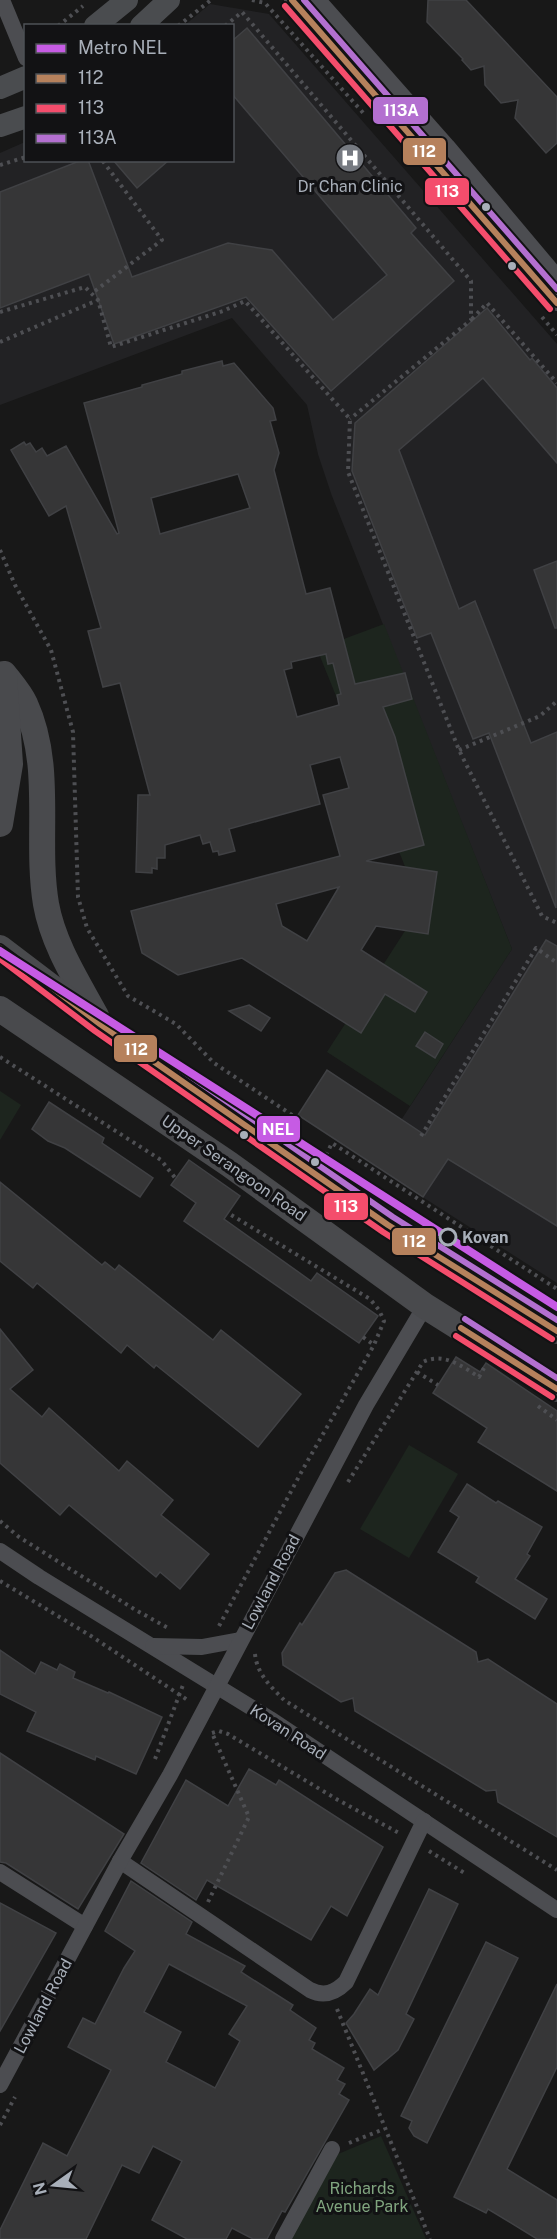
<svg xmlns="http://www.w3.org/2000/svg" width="557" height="2239" viewBox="0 0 557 2239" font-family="'Public Sans',sans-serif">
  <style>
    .built { fill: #222224 }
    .green { fill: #1d251e }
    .building { fill: #363637; stroke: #404144; stroke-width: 1.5; fill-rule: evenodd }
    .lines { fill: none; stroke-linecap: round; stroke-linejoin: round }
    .path { stroke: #4e4f53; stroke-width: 4; stroke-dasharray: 3 4.5; stroke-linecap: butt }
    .minor { stroke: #4c4d51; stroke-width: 16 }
    .secondary { stroke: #4a4c4f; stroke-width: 22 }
    .primary { stroke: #494a4d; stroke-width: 26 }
    .bus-1-casing { stroke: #121214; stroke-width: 10 }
    .bus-2-casing { stroke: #121214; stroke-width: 10 }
    .bus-3-casing { stroke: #121214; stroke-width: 10 }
    .bus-1 { stroke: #b6815c; stroke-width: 6 }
    .bus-2 { stroke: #f44d6c; stroke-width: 6 }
    .bus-3 { stroke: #b36fd0; stroke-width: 6 }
    .metro-1-casing { stroke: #121214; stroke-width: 12 }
    .metro-1 { stroke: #c65be4; stroke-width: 8 }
    .bus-dot { fill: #a8afb9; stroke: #121214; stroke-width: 2 }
    .stop-dot { fill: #121214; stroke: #a8afb9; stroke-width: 3 }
    .labels { text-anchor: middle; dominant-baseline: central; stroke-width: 6; stroke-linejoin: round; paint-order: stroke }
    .poi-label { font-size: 16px; fill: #a8afb9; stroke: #121214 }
    .street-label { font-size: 16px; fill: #a8afb9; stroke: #121214 }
    .stop-label { font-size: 16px; font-weight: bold; fill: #a8afb9; stroke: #121214; text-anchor: start }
    .park-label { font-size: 16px; fill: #80a57f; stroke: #121214 }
    .line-badge { stroke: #121214; stroke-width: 2 }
    .badge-label { font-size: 16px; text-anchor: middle; font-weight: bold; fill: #fff }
  </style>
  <rect width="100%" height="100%" fill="#181818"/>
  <polygon class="built" points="210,4 269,14 557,344 557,1283 410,1189 385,1145 512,949 332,496 318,454 307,405 232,318 0,405 0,153 25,142 26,160 232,160 232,26 185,25"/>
  <g class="green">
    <polygon points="384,624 512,949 410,1106 327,1052 421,906 317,649"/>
    <polygon points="0,1091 21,1105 0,1140"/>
    <polygon points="409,1445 458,1474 409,1558 360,1529"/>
    <polygon points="381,2136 426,2239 290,2239 338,2154"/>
  </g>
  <g class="building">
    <polygon points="428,0 466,0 557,97 557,143 546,153 515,118 518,100 501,103 485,85 484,66 471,70 462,60 463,59 427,22"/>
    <polygon points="247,28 416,228 411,233 454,281 331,391 246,297 114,344 89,274 0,308 0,192 82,160 88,160 132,277 228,243 272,250 333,320 387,275 232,94 232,41"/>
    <polygon points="113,160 169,160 137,188"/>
    <polygon points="487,308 530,360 532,358 557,388 557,463 483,378 399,450 459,609 475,601 531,743 557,732 556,908 489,733 473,739 431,633 417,638 352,471 355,423"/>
    <path d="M222 361 223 366 234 363 273 408 276 420 270 421 279 453 274 470 306 594 330 588 355 684 405 673 412 699 383 707 395 737 424 845 366 861 437 872 428 934 376 926 361 950 427 992 415 1012 385 994 361 1033 242 958 178 975 142 953 131 911 340 856 323 795 349 788 340 757 310 765 320 804 229 829 235 851 219 855 218 851 213 852 210 842 203 844 200 835 165 845V858H157V869L152 868V873L136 872 138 795H150L120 683 103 687 88 631 101 628 66 506 49 516 11 450 24 442 26 445 30 443 36 452 42 448 47 456 66 446 117 534 119 533 84 403 142 387V385L182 374V371ZM238 474 250 508 160 534 151 498ZM326 654 328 664 333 663 341 694 337 695 339 705 297 717 284 670 292 668 291 662ZM339 887 307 941 282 926 276 904Z"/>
    <polygon points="557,561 557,628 555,628 534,570"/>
    <polygon points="546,940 557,946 557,1226 448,1159 423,1197 298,1115 327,1070 425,1135"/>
    <polygon points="249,1005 270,1018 261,1031 229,1011"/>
    <polygon points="425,1032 443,1044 435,1058 416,1046"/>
    <polygon points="49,1102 104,1138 102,1143 153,1178 140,1197 65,1148 48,1141 32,1129"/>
    <polygon points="189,1160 240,1196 224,1219 311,1281 317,1273 378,1316 359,1343 184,1221 196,1203 171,1185"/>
    <polygon points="0,1182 102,1265 105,1262 115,1270 119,1265 213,1340 221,1330 301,1394 258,1447 156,1365 154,1368 127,1345 121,1353 37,1283 33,1288 0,1261"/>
    <polygon points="0,1329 33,1370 10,1389 42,1417 49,1408 119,1471 127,1461 173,1500 161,1515 209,1554 180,1589 160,1572 156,1577 69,1505 60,1515 0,1463"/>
    <polygon points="456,1357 480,1372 486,1363 557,1411 557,1491 478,1442 487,1428 433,1393"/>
    <polygon points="467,1484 496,1503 498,1501 542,1527 527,1554 530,1556 515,1579 547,1599 535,1619 476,1582 479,1577 438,1552 459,1517 450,1511"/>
    <polygon points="346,1570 476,1652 478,1662 488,1659 557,1704 557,1837 498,1802 496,1790 486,1791 355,1711 353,1698 341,1702 283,1665 282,1653 300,1623 302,1625 335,1573"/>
    <polygon points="0,1650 35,1674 41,1662 57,1670 60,1664 75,1672 73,1678 108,1693 109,1692 162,1717 136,1774 96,1756 95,1760 27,1731 36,1712 0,1694"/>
    <polygon points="0,1753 124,1834 78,1909 6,1863 0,1862"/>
    <polygon points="249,1769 276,1785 279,1780 383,1847 347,1916 331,1906 311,1940 207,1880 196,1900 141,1863 186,1780 228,1806"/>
    <path d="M131 1881 192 1922 186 1934 245 1966 241 1972 293 2005 290 2010 316 2028 309 2040 315 2043 312 2049 344 2068 337 2080 345 2084 339 2094 349 2100 285 2212 282 2211 267 2239H253L232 2228 226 2239H187L152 2220 182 2161 153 2146 139 2173 122 2165 86 2239H0V2230L43 2143 67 2156 111 2070 68 2047 83 2018 95 2024 124 1968 135 1951 105 1931ZM169 1964 247 2006 229 2034 240 2041 215 2088 166 2062 181 2032 144 2012Z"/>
    <polygon points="429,1889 458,1904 406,2014 414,2019 398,2050 374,2070 346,2023 354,2014 370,1989 378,1995"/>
    <polygon points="0,1903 56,1933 0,2031"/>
    <polygon points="486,1942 518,1958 427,2143 414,2136 409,2128 412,2121 401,2116"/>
    <polygon points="557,1984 557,2067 507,2169 557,2200 557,2239 537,2239 488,2209 486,2213 454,2197"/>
  </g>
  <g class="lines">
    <g class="path">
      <polyline points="252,0 265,3 365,115"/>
      <polyline points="58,26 83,6"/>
      <polyline points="178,26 211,0"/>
      <polyline points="225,26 242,12 471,281 471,320 350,419"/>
      <polyline points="0,165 26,157"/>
      <polyline points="95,291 162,240 102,160"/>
      <polyline points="0,312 85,287 98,300 111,347 223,311 245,301 350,419 348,472 459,750 542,916 557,923"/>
      <polyline points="542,317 557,335"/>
      <polyline points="472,319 487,303 557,383"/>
      <polyline points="0,342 98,300"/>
      <polyline points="0,550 15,585 51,650 73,732 78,897 87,928 128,996 176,1024 214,1063 301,1121"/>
      <polyline points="459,750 540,716 557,701"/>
      <polyline points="0,1057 161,1160 176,1179"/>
      <polyline points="421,1136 536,948 557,963"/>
      <polyline points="326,1155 332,1143 557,1289"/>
      <polyline points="363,1337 374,1345"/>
      <polyline points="417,1372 438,1385"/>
      <polyline points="538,1406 557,1420"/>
      <path d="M348 1482 423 1362C443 1352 462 1366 479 1377L484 1368"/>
      <polyline points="0,1521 19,1537 134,1609 168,1628"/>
      <polyline points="0,1581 91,1636 189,1701"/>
      <polyline points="219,1626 303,1469 374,1345 384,1321 379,1310 370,1299 228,1213"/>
      <path d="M255 1654C257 1674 271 1687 284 1700L557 1870"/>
      <polyline points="212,1733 219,1731 228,1734 338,1800 399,1833"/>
      <polyline points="155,1759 183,1685"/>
      <polyline points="429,1851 466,1874"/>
      <polyline points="208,1902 249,1817 212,1733"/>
      <polyline points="337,2009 430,2239"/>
      <polyline points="0,2125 15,2097"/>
      <polyline points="349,2143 384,2129"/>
    </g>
    <g class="minor">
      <polyline points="2,0 26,58"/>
      <polyline points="292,0 557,303"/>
      <polyline points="318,0 447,146 557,277"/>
      <polyline points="0,1551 39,1577 270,1719 557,1910"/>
      <polyline points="153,1646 202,1647 240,1640"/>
      <path d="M120 1861 310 1990C324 1997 335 1993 346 1982L424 1821"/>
      <polyline points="0,1872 85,1926"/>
      <polyline points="0,2085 120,1861 170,1775 366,1405 425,1306"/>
      <polyline points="283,2239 332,2149"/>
    </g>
    <g class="secondary">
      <polyline points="95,26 127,0"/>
      <polyline points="141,26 169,0"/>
      <polyline points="0,88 26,77"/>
      <polyline points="0,126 26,117"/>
    </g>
    <g class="primary">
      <path d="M4 674C11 683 20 693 25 704 54 767 35 838 46 904 53 944 77 981 96 1016"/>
      <polyline points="0,824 10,764 4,675"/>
      <polyline points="0,948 100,1024 388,1225 557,1331"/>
      <polyline points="0,1009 229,1164 425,1306 557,1389"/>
    </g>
    <g class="bus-1-casing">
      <g id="bus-1">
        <polyline points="292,0 557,303"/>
        <polyline points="0,948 100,1024 388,1225 557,1331"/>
        <polyline points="461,1328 557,1389"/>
      </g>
    </g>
    <g class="bus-2-casing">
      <g id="bus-2">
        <polyline points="285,6 550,309"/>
        <polyline points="0,959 95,1031 383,1232 552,1339"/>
        <polyline points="456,1336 552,1397"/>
      </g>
    </g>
    <g class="bus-3-casing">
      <g id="bus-3">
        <polyline points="304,0 557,289"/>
        <polyline points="105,1017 393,1217 557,1320"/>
        <polyline points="465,1319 557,1378"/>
      </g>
    </g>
    <use href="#bus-1" class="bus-1"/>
    <use href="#bus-2" class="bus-2"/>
    <use href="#bus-3" class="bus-3"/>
    <g class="metro-1-casing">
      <polyline id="metro-1" points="0,951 557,1307"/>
    </g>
    <use href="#metro-1" class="metro-1"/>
  </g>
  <defs>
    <g id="hospital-disc" transform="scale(1.5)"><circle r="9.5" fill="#767a81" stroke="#121214"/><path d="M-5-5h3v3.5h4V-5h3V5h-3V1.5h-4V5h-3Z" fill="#fff"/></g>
  </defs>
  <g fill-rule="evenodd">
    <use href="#hospital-disc" x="350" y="158"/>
  </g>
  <g class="bus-dot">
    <circle cx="486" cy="207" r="5"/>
    <circle cx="512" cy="266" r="5"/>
    <circle cx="244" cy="1135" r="5"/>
    <circle cx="315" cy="1162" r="5"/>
  </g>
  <circle class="stop-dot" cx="448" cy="1237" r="8"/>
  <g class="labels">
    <g class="poi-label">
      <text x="350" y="186">Dr Chan Clinic</text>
    </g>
    <g class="street-label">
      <text transform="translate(234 1168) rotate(35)">Upper Serangoon Road</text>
      <text transform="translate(271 1582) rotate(-62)">Lowland Road</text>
      <text transform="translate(288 1732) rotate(33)">Kovan Road</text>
      <text transform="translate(43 2006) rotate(-62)">Lowland Road</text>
    </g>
    <g class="stop-label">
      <text x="462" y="1237">Kovan</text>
    </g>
    <g class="park-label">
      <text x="362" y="2188">Richards<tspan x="362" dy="18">Avenue Park</tspan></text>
    </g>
  </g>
  <g class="line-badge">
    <rect x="372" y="96" width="57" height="29" rx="6" fill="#b36fd0"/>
    <rect x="402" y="137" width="45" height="29" rx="6" fill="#b6815c"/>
    <rect x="424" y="177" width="46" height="29" rx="6" fill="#f44d6c"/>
    <rect x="113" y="1034" width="45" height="29" rx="6" fill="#b6815c"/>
    <rect x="256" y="1115" width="45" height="28" rx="6" fill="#c65be4"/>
    <rect x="323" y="1192" width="46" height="29" rx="6" fill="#f44d6c"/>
    <rect x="391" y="1227" width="46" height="29" rx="6" fill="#b6815c"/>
  </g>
  <g class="badge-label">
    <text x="401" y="116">113A</text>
    <text x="424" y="157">112</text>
    <text x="447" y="197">113</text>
    <text x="136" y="1055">112</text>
    <text x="278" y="1135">NEL</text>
    <text x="346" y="1212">113</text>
    <text x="414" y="1247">112</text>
  </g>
  <rect x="24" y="24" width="210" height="138" fill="#121214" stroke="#4e5156" stroke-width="1.5"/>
  <rect x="36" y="44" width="30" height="9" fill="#c65be4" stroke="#4e5156" stroke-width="1.5"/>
  <text x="78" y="54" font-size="18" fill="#a8afb9">Metro NEL</text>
  <rect x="36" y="74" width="30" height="9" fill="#b6815c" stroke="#4e5156" stroke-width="1.5"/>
  <text x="78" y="84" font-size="18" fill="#a8afb9">112</text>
  <rect x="36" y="104" width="30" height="9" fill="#f44d6c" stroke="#4e5156" stroke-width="1.5"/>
  <text x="78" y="114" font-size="18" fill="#a8afb9">113</text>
  <rect x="36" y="134" width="30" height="9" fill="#b36fd0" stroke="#4e5156" stroke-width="1.5"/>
  <text x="78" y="144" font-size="18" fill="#a8afb9">113A</text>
  <g transform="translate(54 2185) rotate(255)" stroke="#121214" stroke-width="4.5" paint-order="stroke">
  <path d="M0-4.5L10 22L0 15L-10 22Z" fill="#a8afb9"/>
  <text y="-9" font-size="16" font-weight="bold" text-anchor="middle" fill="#a8afb9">N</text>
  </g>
</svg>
